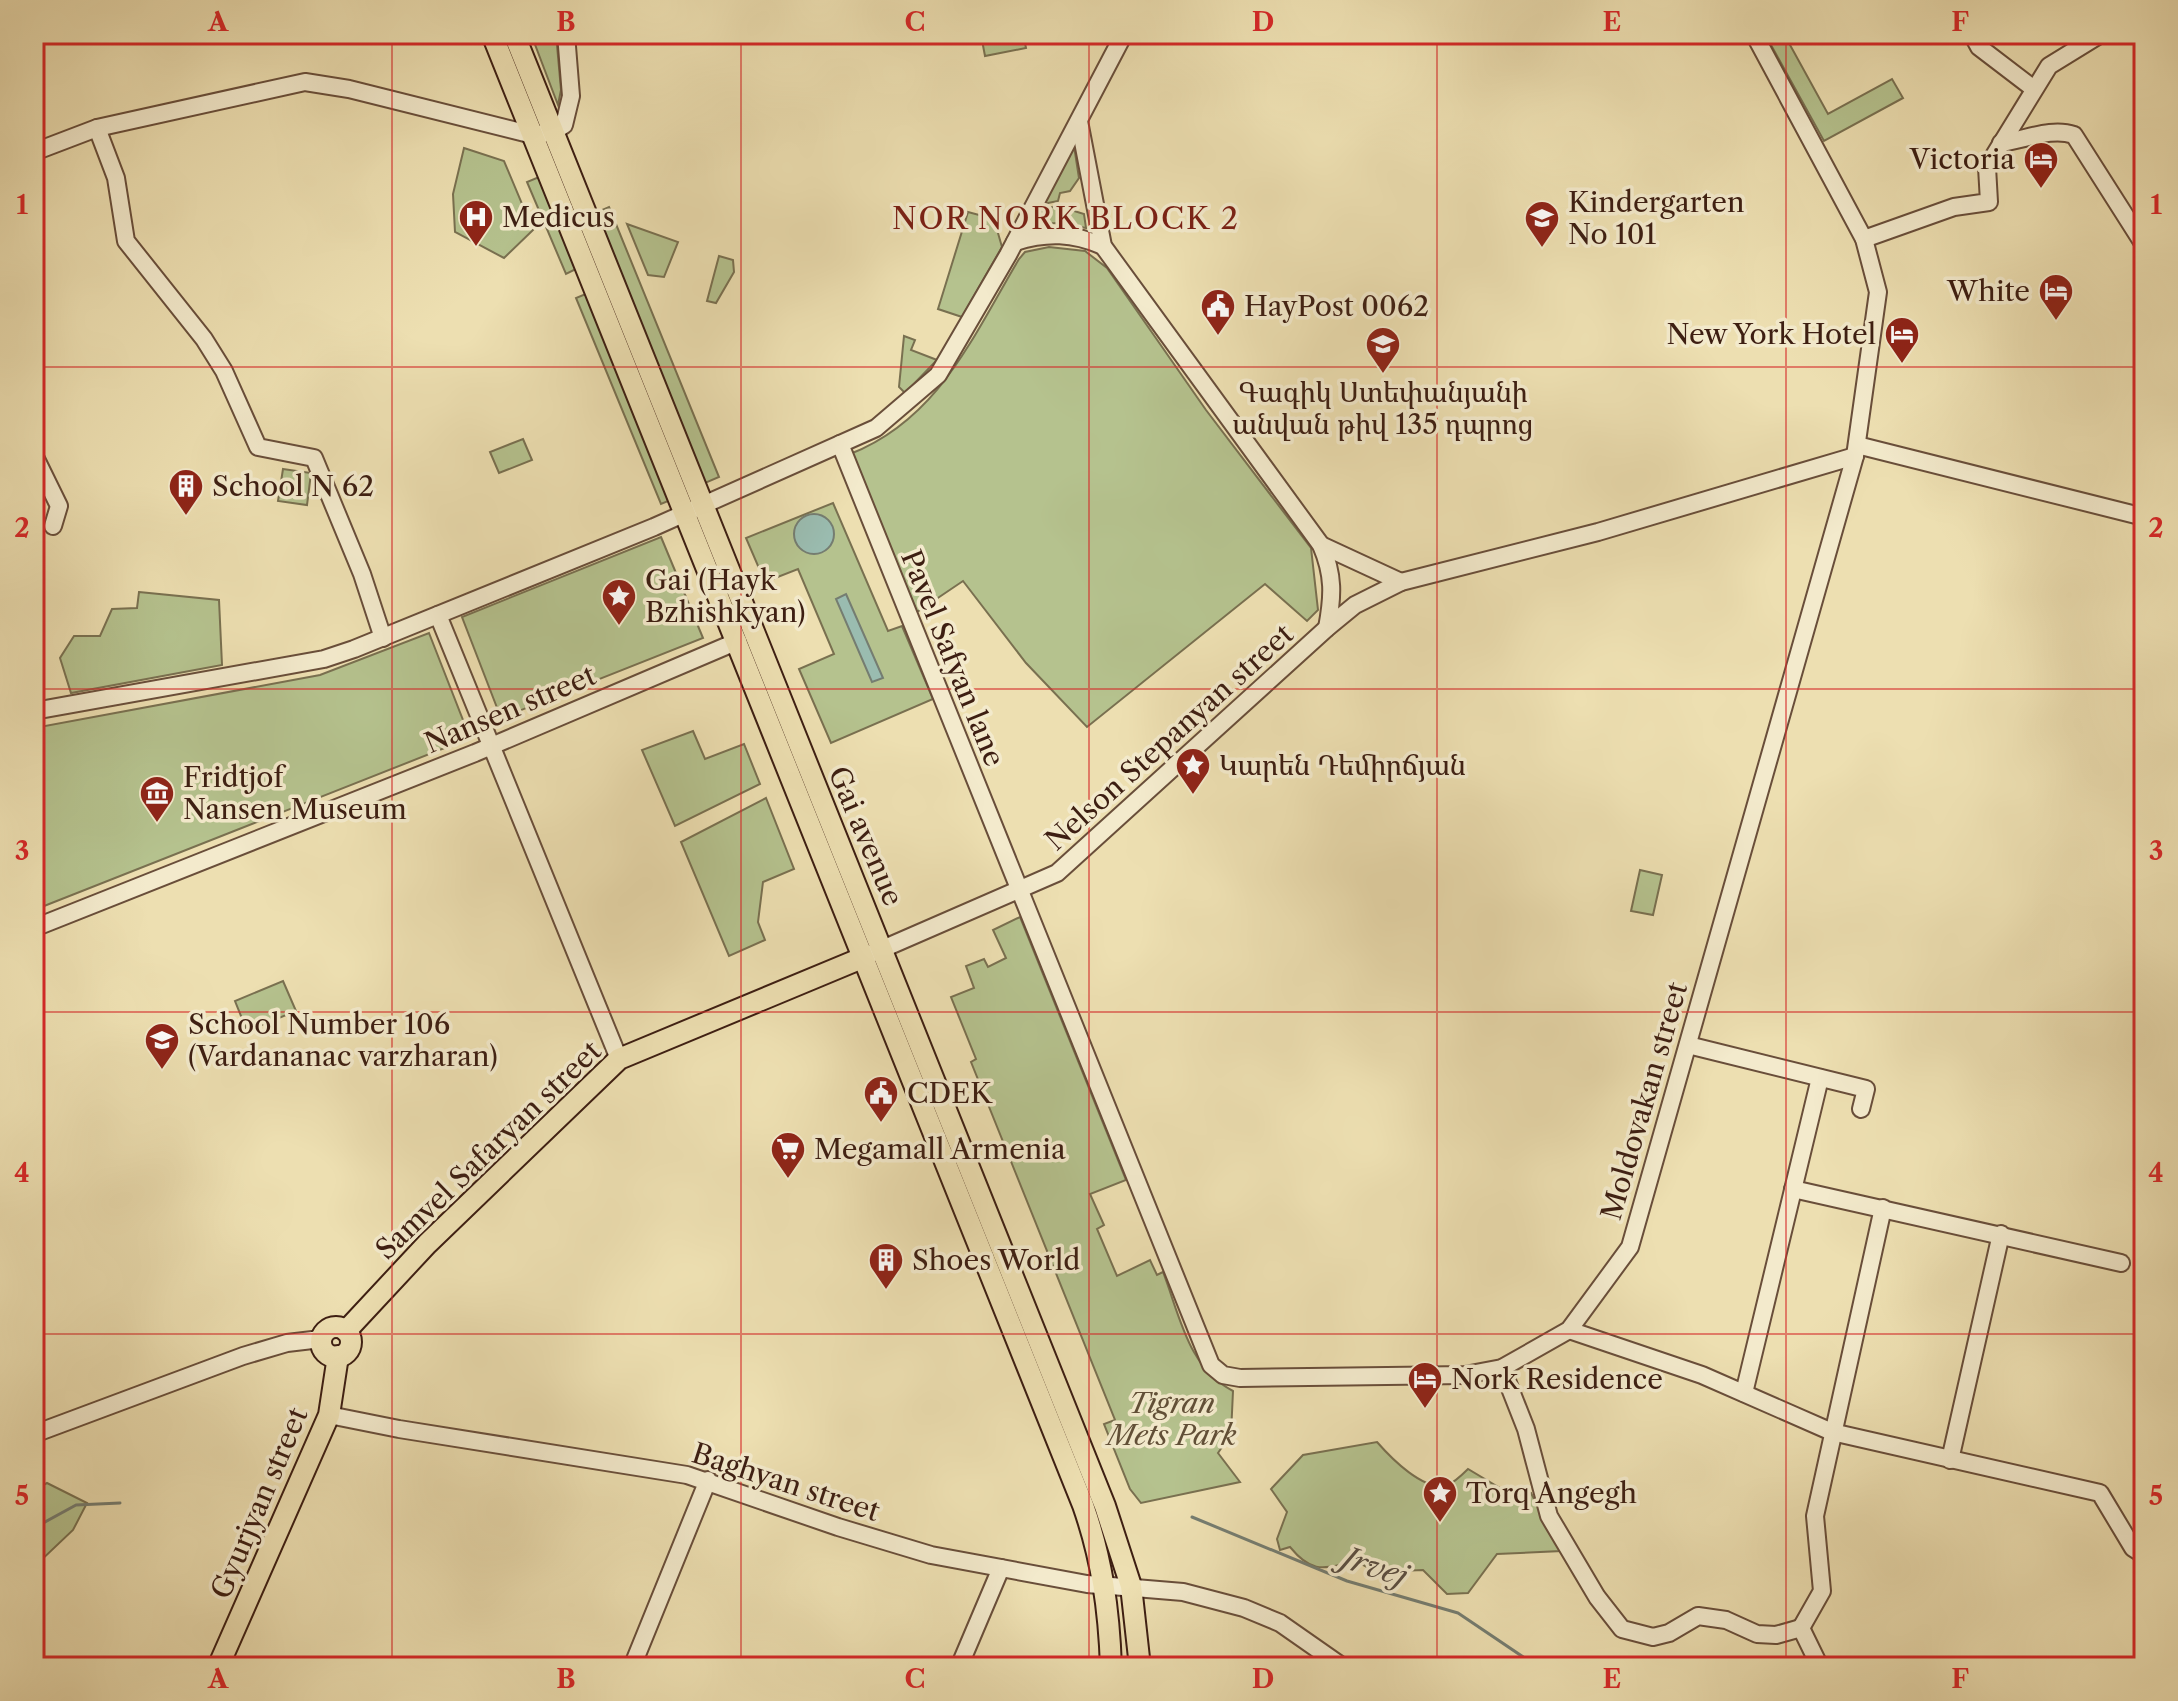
<svg xmlns="http://www.w3.org/2000/svg" width="2178" height="1701" viewBox="0 0 2178 1701" font-family="'Libre Caslon Text','Noto Serif Armenian',serif">
  <style>
    .green { fill: #b5c28e; stroke: #797050; stroke-width: 2 }
    .water { fill: #9abcb0; stroke: #757d71; stroke-width: 2 }
    .lines { fill: none; stroke-linecap: round; stroke-linejoin: round }
    .stream { stroke: #757d71; stroke-width: 3 }
    .minor-casing { stroke: #694e3a; stroke-width: 20 }
    .major-casing { stroke: #3d1e12; stroke-width: 24 }
    .minor { stroke: #f3eacc; stroke-width: 16 }
    .major { stroke: #eddfb1; stroke-width: 20 }
    .grid { fill: none; stroke: #d62828; stroke-width: 2; stroke-opacity: 0.55 }
    .labels { text-anchor: middle; dominant-baseline: central; stroke-width: 7; stroke-linejoin: round; paint-order: stroke }
    .poi-label { font-size: 28px; fill: #3d1e12; stroke: #f3eacc; text-anchor: start }
    .street-label { font-size: 28px; fill: #3d1e12; stroke: #f3eacc }
    .park-label { font-size: 28px; font-style: italic; fill: #614f37; stroke: #f3eacc }
    .neighbourhood-label { font-size: 30px; letter-spacing: 2px; fill: #7a1f14; stroke: #f3eacc }
    .water-label { font-size: 30px; font-style: italic; fill: #594d41; stroke: #f3eacc }
    .neatline { fill: none; stroke: #d62828; stroke-width: 3 }
    .grid-label { font-size: 26px; text-anchor: middle; font-weight: bold; fill: #d62828 }
  </style>
  <rect width="100%" height="100%" fill="#eddfb1"/>
  <filter id="stains"><feTurbulence type="fractalNoise" baseFrequency=".0025" numOctaves="4"/><feColorMatrix values="0 0 0 0 .2 0 0 0 0 .09 0 0 0 0 .02 0 0 0 .5 -.17"/></filter>
  <radialGradient id="worn" r=".72"><stop offset=".6" stop-color="#630" stop-opacity="0"/><stop offset="1" stop-color="#630" stop-opacity=".3"/></radialGradient>
  <g class="green">
    <polygon points="531,34 556,34 561,90 558,105"/>
    <polygon points="1023,34 1026,48 985,56 981,35"/>
    <polygon points="1765,34 1784,34 1828,114 1892,79 1903,98 1824,141"/>
    <polygon points="1074,146 1079,178 1070,191 1060,193 1058,201 1043,204"/>
    <polygon points="464,148 504,161 533,230 504,258 455,232 453,194"/>
    <polygon points="539,177 578,268 566,274 527,182"/>
    <polygon points="1058,206 1084,214 1086,228 1060,223 1033,224 1041,209"/>
    <polygon points="609,207 719,477 705,483 595,213"/>
    <polygon points="968,212 994,219 1002,247 962,317 938,309"/>
    <polygon points="627,224 678,242 664,277 648,275"/>
    <path d="M1049 247 1085 251 1107 268 1206 410 1311 548 1318 610 1307 621 1265 584 1087 727 1026 663 963 581 917 612 850 454C939 419 973 336 1019 259L1025 252Z"/>
    <polygon points="719,256 733,260 734,272 716,303 707,301"/>
    <polygon points="588,293 673,499 661,504 576,298"/>
    <polygon points="904,336 915,340 911,350 937,360 905,393 899,387"/>
    <polygon points="523,439 532,460 499,473 490,452"/>
    <polygon points="283,469 311,473 307,505 278,501"/>
    <polygon points="833,503 888,631 902,626 933,699 831,743 799,669 834,654 798,569 765,582 746,538"/>
    <polygon points="661,537 703,638 501,718 462,617"/>
    <polygon points="139,592 219,600 222,665 71,693 60,658 74,636 100,636 112,609 137,608"/>
    <polygon points="429,633 470,738 34,910 34,728 320,675"/>
    <polygon points="693,731 705,759 744,744 760,784 675,826 642,750"/>
    <polygon points="766,798 794,869 763,882 758,922 765,940 729,956 681,842"/>
    <polygon points="1640,870 1662,875 1653,915 1631,911"/>
    <path d="M1020 917 1126 1180 1090 1194 1104 1225 1097 1229 1117 1276 1150 1260 1157 1275 1163 1272C1180 1316 1188 1368 1233 1391L1231 1434 1218 1453 1240 1482 1141 1503 1130 1489 1104 1424 1115 1420 971 1062 976 1059 951 997 974 988 966 966 984 959 988 967 1006 958 993 930Z"/>
    <polygon points="283,981 296,1011 247,1031 235,1001"/>
    <path d="M1377 1442C1391 1458 1424 1492 1447 1485 1454 1483 1463 1474 1468 1469L1500 1488 1531 1493 1561 1551 1497 1554 1468 1593 1447 1594 1423 1570 1376 1572 1356 1561C1324 1568 1313 1575 1290 1547L1280 1550 1277 1539 1287 1512 1271 1489 1303 1455Z"/>
    <polygon points="47,1483 87,1503 73,1530 34,1567 34,1490"/>
  </g>
  <g class="water">
    <circle cx="814" cy="534" r="20"/>
    <polygon points="846,594 883,678 872,682 836,599"/>
  </g>
  <g class="lines">
    <g class="stream">
      <polyline points="1192,1517 1347,1581 1458,1613 1538,1667"/>
      <polyline points="34,1528 76,1505 120,1503"/>
    </g>
    <g class="minor-casing">
      <g id="minor">
        <polyline points="1972,34 1979,47 2034,89"/>
        <path d="M1079 121 1103 246 1321 545C1334 575 1333 596 1327 628"/>
        <polyline points="97,128 116,178 126,241 204,339 224,371 258,447 314,458 362,574 383,638"/>
        <path d="M2001 143C2025 140 2051 127 2074 135L2144 245"/>
        <polyline points="34,152 97,128 305,82 349,89 533,135 553,132 564,125 571,96 566,34"/>
        <polyline points="1864,239 1954,207 1989,202 1987,167 2049,66 2101,34"/>
        <path d="M1015 242C1047 232 1073 233 1103 246"/>
        <polyline points="840,444 1211,1365 1223,1375 1240,1378 1465,1375 1502,1368 1569,1330 1630,1247 1855,456 1878,292 1864,239 1754,34"/>
        <polyline points="1857,445 2144,517"/>
        <polyline points="34,455 59,506 53,526"/>
        <polyline points="1321,545 1401,582"/>
        <polyline points="438,615 619,1059"/>
        <polyline points="34,711 324,659 354,649 654,527 876,428 938,375 1008,255 1124,34"/>
        <polyline points="34,928 475,753 738,641"/>
        <polyline points="871,954 1057,873 1327,628 1355,605 1401,582 1598,532 1855,456"/>
        <polyline points="1688,1045 1866,1089 1861,1109"/>
        <polyline points="1793,1189 2121,1263"/>
        <polyline points="1569,1330 1702,1375 1832,1432 2100,1493 2133,1548 2144,1555"/>
        <polyline points="1502,1368 1526,1429 1549,1516 1597,1597 1622,1629 1653,1637 1669,1633 1698,1616 1726,1620 1757,1634 1776,1635 1801,1628"/>
        <polyline points="1744,1393 1820,1078"/>
        <polyline points="329,1415 399,1429 687,1475 838,1527 931,1555 1087,1584 1183,1592 1244,1608 1280,1623 1343,1667"/>
        <polyline points="34,1434 243,1356 287,1343 321,1339"/>
        <polyline points="1950,1460 2001,1234"/>
        <polyline points="1801,1628 1822,1591 1815,1516 1883,1208"/>
        <polyline points="1801,1628 1820,1667"/>
        <polyline points="632,1667 708,1480"/>
        <polyline points="959,1667 1001,1568"/>
      </g>
    </g>
    <g class="major-casing">
      <g id="major">
        <path d="M492 34 1083 1505C1102 1559 1109 1610 1111 1667"/>
        <polyline points="514,34 1105,1506 1131,1586 1140,1667"/>
        <circle cx="336" cy="1342" r="15"/>
        <polyline points="346,1331 427,1244 619,1059 862,958"/>
        <polyline points="218,1667 329,1415 338,1356"/>
      </g>
    </g>
    <use href="#minor" class="minor"/>
    <use href="#major" class="major"/>
  </g>
  <path class="grid" d="M392 34V1667M741 34V1667M1089 34V1667M1437 34V1667M1786 34V1667M34 367H2144M34 689H2144M34 1012H2144M34 1334H2144"/>
  <defs>
    <g id="hotel-pin" transform="scale(1.8)"><path d="M0 17L-7.5 6A9.5 9.5 0 1 1 7.5 6Z" fill="#8f2418" stroke="#f3eacc"/><path d="M-6-4.5h1.5V1H6V5H4.5V3h-9V5H-6ZM-4 0a1.8 1.8 0 1 1 3.6 0ZM.5 0V-2.5h3Q6-2.5 6 0Z" fill="#fff"/></g>
    <g id="hospital-pin" transform="scale(1.8)"><path d="M0 17L-7.5 6A9.5 9.5 0 1 1 7.5 6Z" fill="#8f2418" stroke="#f3eacc"/><path d="M-5-5h3v3.5h4V-5h3V5h-3V1.5h-4V5h-3Z" fill="#fff"/></g>
    <g id="school-pin" transform="scale(1.8)"><path d="M0 17L-7.5 6A9.5 9.5 0 1 1 7.5 6Z" fill="#8f2418" stroke="#f3eacc"/><path d="M0-5L7-2L0 1L-7-2ZM-4 1L0 2.5L4 1V4Q0 6-4 4Z" fill="#fff"/></g>
    <g id="civic-pin" transform="scale(1.8)"><path d="M0 17L-7.5 6A9.5 9.5 0 1 1 7.5 6Z" fill="#8f2418" stroke="#f3eacc"/><path d="M-.6-6.5H3V-4.5H.6V-3L4-1V1h2V6H-6V1h2V-1L-.6-3ZM-1.2 2.5V6h2.4V2.5Z" fill="#fff"/></g>
    <g id="building-pin" transform="scale(1.8)"><path d="M0 17L-7.5 6A9.5 9.5 0 1 1 7.5 6Z" fill="#8f2418" stroke="#f3eacc"/><path d="M-4-6H4V6H1V3H-1V6H-4ZM-2.5-4.3h1.7v1.8h-1.7ZM.8-4.3h1.7v1.8H.8ZM-2.5-1h1.7V.8h-1.7ZM.8-1h1.7V.8H.8Z" fill="#fff"/></g>
    <g id="sight-pin" transform="scale(1.8)"><path d="M0 17L-7.5 6A9.5 9.5 0 1 1 7.5 6Z" fill="#8f2418" stroke="#f3eacc"/><path d="M0-6L1.8-2.2L6-1.7L2.9 1.2L3.7 5.4L0 3.3L-3.7 5.4L-2.9 1.2L-6-1.7L-1.8-2.2Z" fill="#fff"/></g>
    <g id="museum-pin" transform="scale(1.8)"><path d="M0 17L-7.5 6A9.5 9.5 0 1 1 7.5 6Z" fill="#8f2418" stroke="#f3eacc"/><path d="M0-6L6-3V-2H-6V-3ZM-5-1h2V3h-2ZM-1-1h2V3h-2ZM3-1h2V3H3ZM-6 4H6V6H-6Z" fill="#fff"/></g>
    <g id="supermarket-pin" transform="scale(1.8)"><path d="M0 17L-7.5 6A9.5 9.5 0 1 1 7.5 6Z" fill="#8f2418" stroke="#f3eacc"/><path d="M-6-5.5h2.5l.6 2H6L4.5 2H-2.5L-4.4-4H-6ZM-1.5 3.2a1.3 1.3 0 1 0 .1 0ZM3 3.2a1.3 1.3 0 1 0 .1 0Z" fill="#fff"/></g>
  </defs>
  <g fill-rule="evenodd">
    <use href="#hotel-pin" x="2041" y="159"/>
    <use href="#hospital-pin" x="476" y="217"/>
    <use href="#school-pin" x="1542" y="218"/>
    <use href="#hotel-pin" x="2056" y="291"/>
    <use href="#civic-pin" x="1218" y="306"/>
    <use href="#hotel-pin" x="1902" y="334"/>
    <use href="#school-pin" x="1383" y="344"/>
    <use href="#building-pin" x="186" y="486"/>
    <use href="#sight-pin" x="619" y="596"/>
    <use href="#sight-pin" x="1193" y="765"/>
    <use href="#museum-pin" x="157" y="793"/>
    <use href="#school-pin" x="162" y="1040"/>
    <use href="#civic-pin" x="881" y="1093"/>
    <use href="#supermarket-pin" x="788" y="1149"/>
    <use href="#building-pin" x="886" y="1260"/>
    <use href="#hotel-pin" x="1425" y="1379"/>
    <use href="#sight-pin" x="1440" y="1493"/>
  </g>
  <g class="labels">
    <g class="poi-label">
      <text x="2015" y="159" text-anchor="end">Victoria</text>
      <text x="1568" y="202">Kindergarten<tspan x="1568" dy="32">No 101</tspan></text>
      <text x="502" y="217">Medicus</text>
      <text x="2030" y="291" text-anchor="end">White</text>
      <text x="1244" y="306">HayPost 0062</text>
      <text x="1876" y="334" text-anchor="end">New York Hotel</text>
      <text x="1383" y="392" text-anchor="middle">Գագիկ Ստեփանյանի<tspan x="1383" dy="32">անվան թիվ 135 դպրոց</tspan></text>
      <text x="212" y="486">School N 62</text>
      <text x="645" y="580">Gai (Hayk<tspan x="645" dy="32">Bzhishkyan)</tspan></text>
      <text x="1219" y="765">Կարեն Դեմիրճյան</text>
      <text x="183" y="777">Fridtjof<tspan x="183" dy="32">Nansen Museum</tspan></text>
      <text x="188" y="1024">School Number 106<tspan x="188" dy="32">(Vardananac varzharan)</tspan></text>
      <text x="907" y="1093">CDEK</text>
      <text x="814" y="1149">Megamall Armenia</text>
      <text x="912" y="1260">Shoes World</text>
      <text x="1451" y="1379">Nork Residence</text>
      <text x="1466" y="1493">Torq Angegh</text>
    </g>
    <g class="street-label">
      <text transform="translate(953 658) rotate(68)">Pavel Safyan lane</text>
      <text transform="translate(510 709) rotate(-23)">Nansen street</text>
      <text transform="translate(1169 737) rotate(-42)">Nelson Stepanyan street</text>
      <text transform="translate(866 836) rotate(67)">Gai avenue</text>
      <text transform="translate(1644 1101) rotate(-74)">Moldovakan street</text>
      <text transform="translate(488 1150) rotate(-44)">Samvel Safaryan street</text>
      <text transform="translate(786 1482) rotate(18)">Baghyan street</text>
      <text transform="translate(259 1503) rotate(-67)">Gyurjyan street</text>
    </g>
    <g class="park-label">
      <text x="1172" y="1403">Tigran<tspan x="1172" dy="32">Mets Park</tspan></text>
    </g>
    <g class="neighbourhood-label">
      <text x="1066" y="218">NOR NORK BLOCK 2</text>
    </g>
    <g class="water-label">
      <text transform="translate(1375 1567) rotate(18)">Jrvej</text>
    </g>
  </g>
  <rect width="2178" height="1701" fill="none" stroke="#eddfb1" stroke-width="88"/>
  <rect x="44" y="44" width="2090" height="1613" class="neatline"/>
  <g class="grid-label">
    <text x="218" y="31">A</text>
    <text x="566" y="31">B</text>
    <text x="915" y="31">C</text>
    <text x="1263" y="31">D</text>
    <text x="1612" y="31">E</text>
    <text x="1960" y="31">F</text>
    <text x="22" y="214">1</text>
    <text x="2156" y="214">1</text>
    <text x="22" y="537">2</text>
    <text x="2156" y="537">2</text>
    <text x="22" y="860">3</text>
    <text x="2156" y="860">3</text>
    <text x="22" y="1182">4</text>
    <text x="2156" y="1182">4</text>
    <text x="22" y="1505">5</text>
    <text x="2156" y="1505">5</text>
    <text x="218" y="1688">A</text>
    <text x="566" y="1688">B</text>
    <text x="915" y="1688">C</text>
    <text x="1263" y="1688">D</text>
    <text x="1612" y="1688">E</text>
    <text x="1960" y="1688">F</text>
  </g>
  <rect width="100%" height="100%" filter="url(#stains)"/>
  <rect width="100%" height="100%" fill="url(#worn)"/>
</svg>
